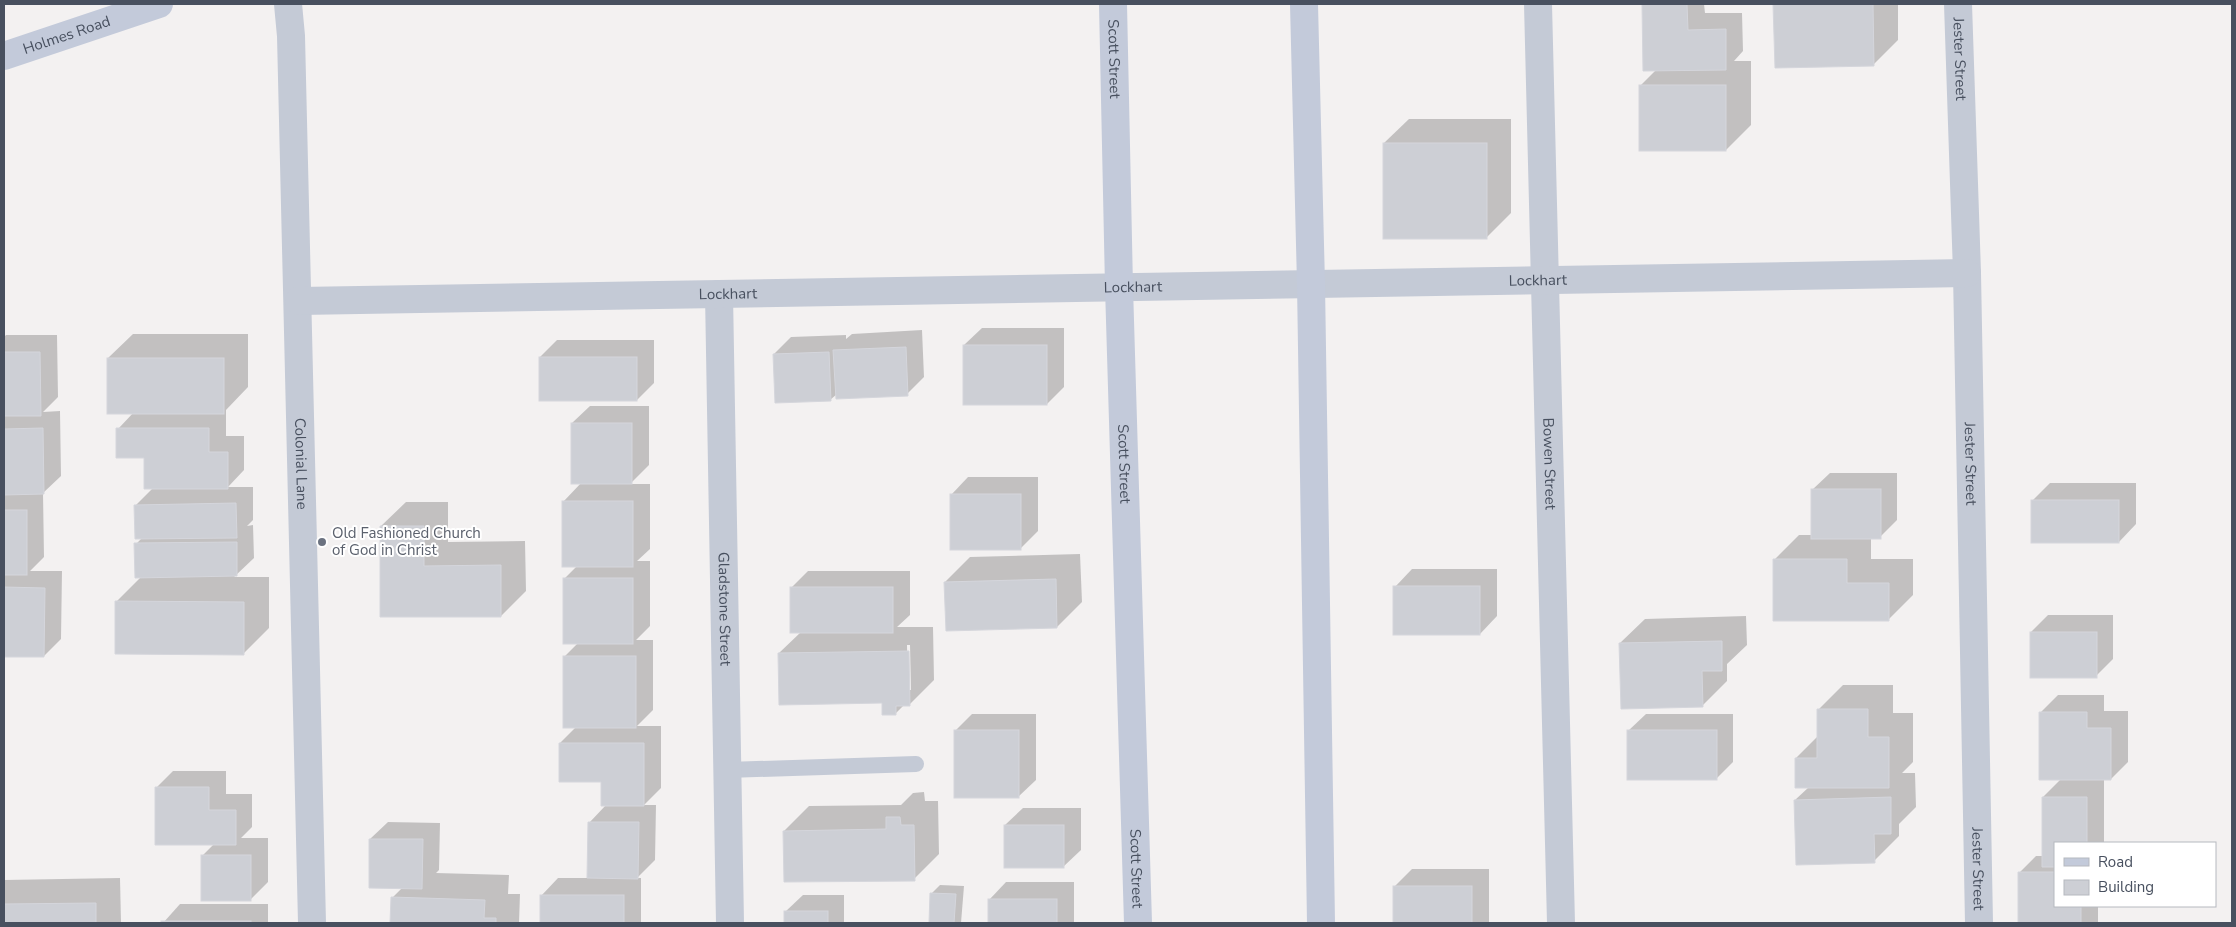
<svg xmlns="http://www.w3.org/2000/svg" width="2236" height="927" viewBox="0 0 2236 927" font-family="'Nunito Sans',sans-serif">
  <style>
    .shadow { fill: #0003; fill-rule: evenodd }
    .building { fill: #cdcfd5; stroke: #d5d6dc }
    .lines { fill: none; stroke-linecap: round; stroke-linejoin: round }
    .lane { stroke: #c4cad6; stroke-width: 16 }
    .street { stroke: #c4cad6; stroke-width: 28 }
    .secondary { stroke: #c3cada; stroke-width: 28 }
    .worship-dot { fill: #6b7280; stroke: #fff; stroke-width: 2 }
    .labels { text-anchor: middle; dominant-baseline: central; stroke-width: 4; stroke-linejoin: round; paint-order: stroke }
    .street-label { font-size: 15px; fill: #48505f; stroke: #fff }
    .worship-label { font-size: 15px; fill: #5b616d; stroke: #fff; text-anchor: start }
  </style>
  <rect width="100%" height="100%" fill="#f3f1f1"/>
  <g class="shadow">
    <polygon points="1644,4 1704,4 1705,13 1742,13 1743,51 1734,61 1751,61 1751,125 1726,150 1640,86 1656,70 1644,70"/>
    <polygon points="1775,4 1898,4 1898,40 1873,65 1776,66"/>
    <polygon points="1409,119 1511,119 1511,213 1486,238 1384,143"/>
    <polygon points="982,328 1064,328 1064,387 1047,404 964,345"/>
    <polygon points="922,330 924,377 907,394 837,394 830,400 774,354 791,337 846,335 846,339 852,334"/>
    <polygon points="133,334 248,334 248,387 226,410 226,436 244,436 244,470 228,487 253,487 253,520 247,526 253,525 254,558 234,577 269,577 269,628 244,653 116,602 142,576 136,544 142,538 136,505 153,488 145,456 118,429 134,412 108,358"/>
    <polygon points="6,335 57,335 58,397 43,412 60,411 61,476 43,493 44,557 30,571 62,571 61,639 44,656 4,656 4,337"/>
    <polygon points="557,340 654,340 654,383 637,400 540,357"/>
    <polygon points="590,406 649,406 649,465 630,484 650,484 650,549 637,561 650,561 650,626 636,640 653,640 653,710 637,726 661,726 661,788 644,805 656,805 655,860 637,878 641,878 641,923 541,923 541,896 558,878 589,878 589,823 606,805 602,781 560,743 576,727 564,657 578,643 564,579 577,566 563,502 582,482 572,423"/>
    <polygon points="1830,473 1897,473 1897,520 1880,537 1871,537 1871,559 1913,559 1913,595 1888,620 1775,559 1799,535 1812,535 1812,490"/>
    <polygon points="968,477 1038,477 1038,531 1021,548 951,495"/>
    <polygon points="2050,483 2136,483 2136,524 2119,542 2033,500"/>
    <polygon points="406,502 448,502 448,542 525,541 526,591 501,616 382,616 381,526"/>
    <polygon points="1080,554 1082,602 1057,627 945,582 970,557"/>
    <polygon points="1412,569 1497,569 1497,616 1480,634 1395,587"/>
    <path d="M808 571H910V615L897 627H933L934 680 909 705H904L895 714 883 702 779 653 801 632 791 588ZM907 645H910L911 690H908Z"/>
    <polygon points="2048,615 2113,615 2113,659 2096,676 2031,632"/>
    <polygon points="1746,616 1747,645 1727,664 1727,681 1702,706 1620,643 1645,619"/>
    <polygon points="1843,685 1893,685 1893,713 1913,713 1913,762 1902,773 1915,773 1916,807 1899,824 1899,836 1874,861 1795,800 1809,787 1796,758 1818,736 1818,710"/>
    <polygon points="2058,695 2104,695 2104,711 2128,711 2128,762 2111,779 2104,779 2104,843 2055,843 2055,906 2098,906 2098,923 2019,923 2019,873 2036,856 2043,856 2043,797 2061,779 2041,712"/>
    <polygon points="972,714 1036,714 1036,780 1018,797 955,731"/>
    <polygon points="1646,714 1733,714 1733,762 1716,779 1628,731"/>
    <polygon points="173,771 226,771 226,794 252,794 252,827 241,838 268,838 268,882 250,900 202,856 214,844 156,788"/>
    <polygon points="924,792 925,801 938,801 939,854 914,879 784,831 809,806 901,805 913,793"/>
    <polygon points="1023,808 1081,808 1081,850 1063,867 1005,825"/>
    <polygon points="388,822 440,823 439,870 436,873 509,875 508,894 520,894 519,923 392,923 392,898 403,887 370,839"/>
    <polygon points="1412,869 1489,869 1489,923 1395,923 1395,886"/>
    <polygon points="120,878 121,923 4,923 4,880"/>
    <polygon points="1006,882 1074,882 1074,923 989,923 989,900"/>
    <polygon points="940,885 964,886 961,923 930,923 931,894"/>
    <polygon points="803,895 844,895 844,923 785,923 785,912"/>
    <polygon points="180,904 268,904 268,923 163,923"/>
  </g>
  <g class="building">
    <polygon points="1642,4 1687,4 1688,30 1726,29 1726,70 1643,71"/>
    <polygon points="1773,4 1873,4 1874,66 1775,68"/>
    <rect x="1639" y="85" width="87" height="66"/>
    <rect x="1383" y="143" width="104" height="96"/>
    <rect x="963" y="345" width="84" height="60"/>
    <polygon points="906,347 908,396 836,399 833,350"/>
    <polygon points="4,352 40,352 41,416 4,416"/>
    <polygon points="829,352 831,401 775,403 773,354"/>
    <rect x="539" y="357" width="98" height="44"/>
    <rect x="107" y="358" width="117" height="56"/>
    <rect x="571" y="423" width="61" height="61"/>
    <polygon points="43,428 44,494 4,495 4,429"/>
    <polygon points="116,428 209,428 209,452 228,452 228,489 144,489 144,458 116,458"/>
    <rect x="1811" y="489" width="70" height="50"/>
    <rect x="950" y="494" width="71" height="56"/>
    <rect x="2031" y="500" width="88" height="43"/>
    <rect x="562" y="501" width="71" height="66"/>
    <polygon points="236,503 237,538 135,539 134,505"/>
    <rect x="4" y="510" width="23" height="65"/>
    <polygon points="380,526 424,526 424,566 501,565 501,617 380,617"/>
    <polygon points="237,542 237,576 135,578 134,543"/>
    <polygon points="1773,559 1847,559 1847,583 1889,583 1889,621 1773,621"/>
    <rect x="563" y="578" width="70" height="66"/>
    <polygon points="1056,579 1057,628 946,631 944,582"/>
    <rect x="1393" y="586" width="87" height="49"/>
    <polygon points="4,587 45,588 44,657 4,657"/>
    <rect x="790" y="587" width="103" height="46"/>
    <polygon points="115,601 244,602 244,655 115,654"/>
    <rect x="2030" y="632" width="67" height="46"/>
    <polygon points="1722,641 1722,671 1702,671 1703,707 1621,709 1619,643"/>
    <polygon points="909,651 910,706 896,706 896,715 882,715 882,703 779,705 778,653"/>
    <rect x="563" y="656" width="73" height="72"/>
    <polygon points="1817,709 1868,709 1868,737 1889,737 1889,788 1795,788 1795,758 1817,758"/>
    <polygon points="2039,712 2087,712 2087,728 2111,728 2111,780 2039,780"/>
    <rect x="954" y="730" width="65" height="68"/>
    <rect x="1627" y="730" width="90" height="50"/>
    <polygon points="559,743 644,743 644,806 601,806 601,782 559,782"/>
    <polygon points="155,787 209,787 209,810 236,810 236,845 155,845"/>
    <polygon points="1891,797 1891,834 1874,834 1875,863 1796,865 1794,800"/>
    <polygon points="2042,797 2087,797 2087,843 2055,843 2055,867 2042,867"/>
    <polygon points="886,817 900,817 901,825 914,825 915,881 784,882 783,831 886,829"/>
    <polygon points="588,822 639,822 638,879 587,878"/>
    <rect x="1004" y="825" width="60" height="43"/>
    <polygon points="369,839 423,839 422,889 369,888"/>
    <rect x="201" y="855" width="50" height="46"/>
    <polygon points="2018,872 2055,872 2055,906 2081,906 2081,923 2018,923"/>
    <rect x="1393" y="886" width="79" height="37"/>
    <polygon points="930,893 956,894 954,923 929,923"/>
    <rect x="540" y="895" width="84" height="28"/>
    <polygon points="391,897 485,900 484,918 496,918 496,923 390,923"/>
    <rect x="988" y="899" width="69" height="24"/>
    <polygon points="96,903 96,923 4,923 4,904"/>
    <rect x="784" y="911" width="44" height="12"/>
    <rect x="161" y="921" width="90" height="2"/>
  </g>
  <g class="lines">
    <polyline class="lane" points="727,770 916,764"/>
    <g class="street">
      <path id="s1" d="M288 4 291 36 312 923"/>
      <path id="s2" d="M1538 4 1561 923"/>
      <path id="s3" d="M1958 4 1967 273 1979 923"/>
      <path id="s4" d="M719 294 730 923"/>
      <path id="s5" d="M299 301 1967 273"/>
    </g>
    <g class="secondary">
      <path id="s6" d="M1113 4 1119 287 1138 923"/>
      <polyline points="1304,4 1311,284 1321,923"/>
      <path id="s7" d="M4 56 159 4"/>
    </g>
  </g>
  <circle class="worship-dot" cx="322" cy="542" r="5"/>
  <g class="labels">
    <g class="street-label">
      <text stroke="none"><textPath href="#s7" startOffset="66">Holmes Road</textPath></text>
      <text stroke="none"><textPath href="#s6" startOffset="55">Scott Street</textPath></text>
      <text stroke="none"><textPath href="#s3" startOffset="55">Jester Street</textPath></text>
      <text stroke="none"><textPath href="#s5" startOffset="1239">Lockhart</textPath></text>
      <text stroke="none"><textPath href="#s5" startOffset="834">Lockhart</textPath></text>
      <text stroke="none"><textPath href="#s5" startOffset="429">Lockhart</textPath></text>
      <text stroke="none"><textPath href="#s1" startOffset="460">Colonial Lane</textPath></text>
      <text stroke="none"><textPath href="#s2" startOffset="460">Bowen Street</textPath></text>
      <text stroke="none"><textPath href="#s3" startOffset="460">Jester Street</textPath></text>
      <text stroke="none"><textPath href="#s6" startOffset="460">Scott Street</textPath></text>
      <text stroke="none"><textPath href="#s4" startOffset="315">Gladstone Street</textPath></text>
      <text stroke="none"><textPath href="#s6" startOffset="865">Scott Street</textPath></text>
      <text stroke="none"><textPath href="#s3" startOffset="865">Jester Street</textPath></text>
    </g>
    <g class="worship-label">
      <text x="332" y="533">Old Fashioned Church<tspan x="332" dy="17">of God in Christ</tspan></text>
    </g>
  </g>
  <rect width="2236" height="927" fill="none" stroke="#48505f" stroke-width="10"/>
  <rect x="2054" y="842" width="162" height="65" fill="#ffffff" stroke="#b6b9bf"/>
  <rect x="2064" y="858" width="25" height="8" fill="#c3cada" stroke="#b6b9bf"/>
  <text x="2098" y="867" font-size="15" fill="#48505f">Road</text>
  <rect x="2064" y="880" width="25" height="15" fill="#cdcfd5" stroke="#b6b9bf"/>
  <text x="2098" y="892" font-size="15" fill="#48505f">Building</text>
</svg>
